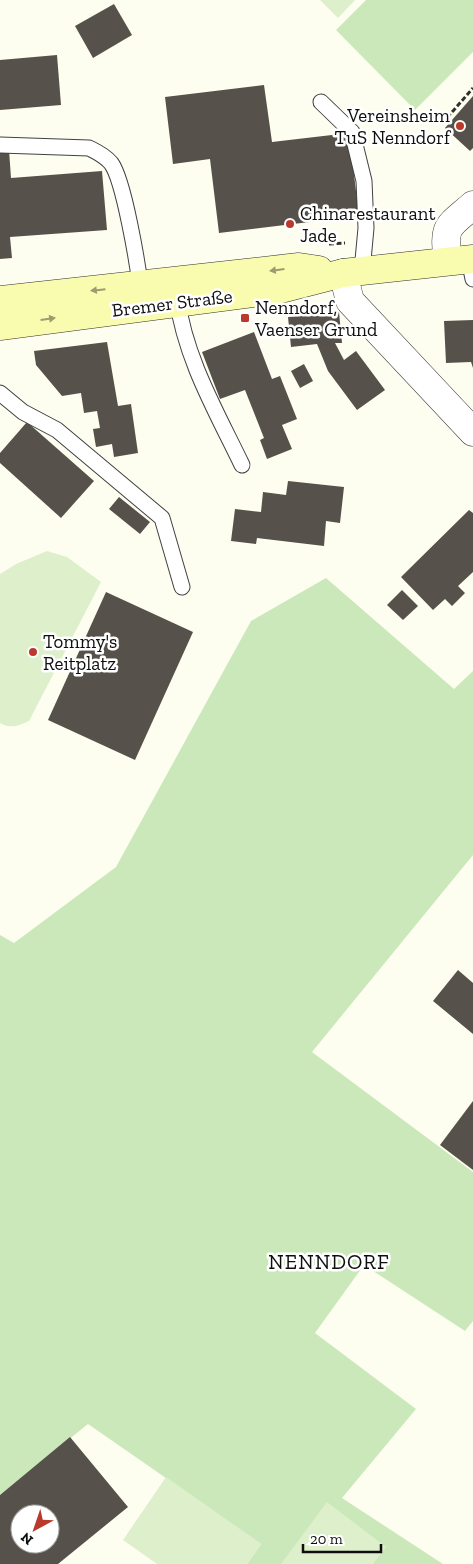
<svg xmlns="http://www.w3.org/2000/svg" width="473" height="1564" viewBox="0 0 473 1564" font-family="'Zilla Slab',serif">
  <style>
    .green { fill: #cbe8bb }
    .pitch { fill: #deefcc }
    .building { fill: #57514b; fill-rule: evenodd }
    .lines { fill: none; stroke-linecap: round; stroke-linejoin: round }
    .lane-casing { stroke: #414141; stroke-width: 17 }
    .street-casing { stroke: #414141; stroke-width: 29 }
    .secondary-casing { stroke: #303030; stroke-width: 29 }
    .path { stroke: #303030; stroke-width: 3; stroke-dasharray: 5 2.5; stroke-linecap: butt }
    .lane { stroke: #fff; stroke-width: 15 }
    .street { stroke: #fff; stroke-width: 28 }
    .secondary { stroke: #f9fcae; stroke-width: 28 }
    .oneway { fill: #9b9d6e }
    .poi-dot { fill: #ba392b; stroke: #fff; stroke-width: 2 }
    .labels { text-anchor: middle; dominant-baseline: central; stroke-width: 5; stroke-linejoin: round; paint-order: stroke }
    .poi-label { font-size: 19px; fill: #0e0e0e; stroke: #fff; text-anchor: start }
    .street-label { font-size: 19px; fill: #0e0e0e; stroke: #fff }
    .quarter-label { font-size: 21px; letter-spacing: 1px; fill: #0e0e0e; stroke: #fff }
  </style>
  <rect width="100%" height="100%" fill="#fefef0"/>
  <g class="green">
    <polygon points="366,0 473,0 473,52 415,110 336,30"/>
    <polygon points="326,578 454,689 473,671 473,855 312,1052 473,1172 473,1321 465,1331 364,1265 315,1333 416,1409 342,1498 443,1564 247,1564 261,1544 88,1424 0,1495 0,935 14,943 116,867 251,621"/>
  </g>
  <g class="pitch">
    <polygon points="320,0 355,0 338,18"/>
    <path d="M47 551 67 557 101 582 29 721C19 726 10 729 0 723V574L16 564Z"/>
    <polygon points="166,1477 261,1544 247,1564 157,1564 123,1540"/>
    <polygon points="327,1502 386,1547 373,1564 281,1564"/>
  </g>
  <g class="building">
    <polygon points="114,4 132,35 93,58 75,26"/>
    <polygon points="57,55 61,105 0,110 0,60"/>
    <polygon points="264,85 272,142 349,133 359,216 219,233 210,159 173,164 165,97"/>
    <polygon points="473,96 473,148 470,151 445,128"/>
    <polygon points="9,150 11,178 102,171 107,230 10,237 12,258 0,259 0,151"/>
    <polygon points="339,312 342,343 335,343 344,360 356,351 385,390 357,410 328,371 317,344 291,347 288,317"/>
    <polygon points="473,320 473,368 471,362 446,363 444,321"/>
    <polygon points="254,332 272,379 280,376 297,419 282,425 292,449 267,459 260,440 264,438 245,390 220,399 202,352"/>
    <polygon points="107,342 118,406 131,404 138,453 114,457 112,444 96,447 93,429 100,428 97,411 84,413 81,393 62,396 36,365 34,351"/>
    <polygon points="304,364 313,381 300,388 291,371"/>
    <polygon points="27,422 94,481 61,518 0,463 0,453"/>
    <polygon points="288,481 344,487 340,523 326,521 324,546 257,538 256,544 231,541 235,509 261,512 263,492 286,495"/>
    <polygon points="119,497 150,522 140,534 109,509"/>
    <polygon points="469,510 473,513 473,572 458,586 465,593 452,606 445,599 433,610 401,577"/>
    <polygon points="402,590 418,606 403,620 387,605"/>
    <polygon points="106,592 193,632 135,760 48,720"/>
    <polygon points="458,970 473,983 473,1034 433,1001"/>
    <polygon points="473,1101 473,1170 440,1145"/>
    <path d="M70 1437 128 1507 58 1564H0V1495ZM20 1514H50V1544H20Z"/>
  </g>
  <g class="lines">
    <g class="lane-casing">
      <g id="lane">
        <polyline points="321,102 352,132 364,181 366,228 362,271"/>
        <path d="M0 145 89 148C97 152 104 155 111 163 124 180 138 266 141 291"/>
        <polyline points="469,259 473,279"/>
        <path d="M177 298C185 358 216 411 242 465"/>
        <polyline points="0,393 23,412 57,430 162,518 182,587"/>
      </g>
    </g>
    <g class="street-casing">
      <g id="street">
        <path d="M448 261C443 225 447 228 473 205"/>
        <polyline points="343,273 350,301 473,432"/>
      </g>
    </g>
    <g class="secondary-casing">
      <g id="secondary">
        <polyline points="0,300 299,267 319,270"/>
        <polyline points="0,326 277,290 343,273 473,259"/>
      </g>
    </g>
    <g class="path">
      <polyline points="450,123 446,119 473,88"/>
      <polyline points="329,244 345,243"/>
    </g>
    <use href="#lane" class="lane"/>
    <use href="#street" class="street"/>
    <use href="#secondary" class="secondary"/>
  </g>
  <defs><path id="oneway-solid" d="M-6-.8H1V-3.2L6.5 0L1 3.2V.8H-6Z" transform="scale(1.25)"/></defs>
  <g class="oneway">
    <use href="#oneway-solid" transform="translate(277 270) rotate(173)"/>
    <use href="#oneway-solid" transform="translate(98 290) rotate(174)"/>
    <use href="#oneway-solid" transform="translate(48 319) rotate(-8)"/>
  </g>
  <g class="poi-dot">
    <circle cx="460" cy="126" r="5"/>
    <circle cx="290" cy="224" r="5"/>
    <rect x="240" y="313" width="10" height="10" rx="2.5"/>
    <circle cx="33" cy="652" r="5"/>
  </g>
  <g class="labels">
    <g class="poi-label">
      <text x="450" y="115" text-anchor="end">Vereinsheim<tspan x="450" dy="22">TuS Nenndorf</tspan></text>
      <text x="300" y="213">Chinarestaurant<tspan x="300" dy="22">Jade</tspan></text>
      <text x="255" y="307">Nenndorf,<tspan x="255" dy="22">Vaenser Grund</tspan></text>
      <text x="43" y="641">Tommy's<tspan x="43" dy="22">Reitplatz</tspan></text>
    </g>
    <g class="street-label">
      <text transform="translate(172 303) rotate(-7)">Bremer Straße</text>
    </g>
    <g class="quarter-label">
      <text x="329" y="1261">NENNDORF</text>
    </g>
  </g>
  <g transform="translate(35 1529) rotate(220)"><circle r="24" fill="#ffffff" stroke="#9f9f9f"/>
  <path d="M0-4L9 19L0 12L-9 19Z" fill="#ba392b"/>
  <text y="-8" font-size="14" font-weight="bold" text-anchor="middle" fill="#0e0e0e">N</text>
  </g>
  <path d="M303 1544v8h78v-8" fill="none" stroke="#0e0e0e" stroke-width="2.5"/>
  <text x="310" y="1544" font-size="15" fill="#0e0e0e" stroke="#ffffff" stroke-width="4" paint-order="stroke">20 m</text>
</svg>
